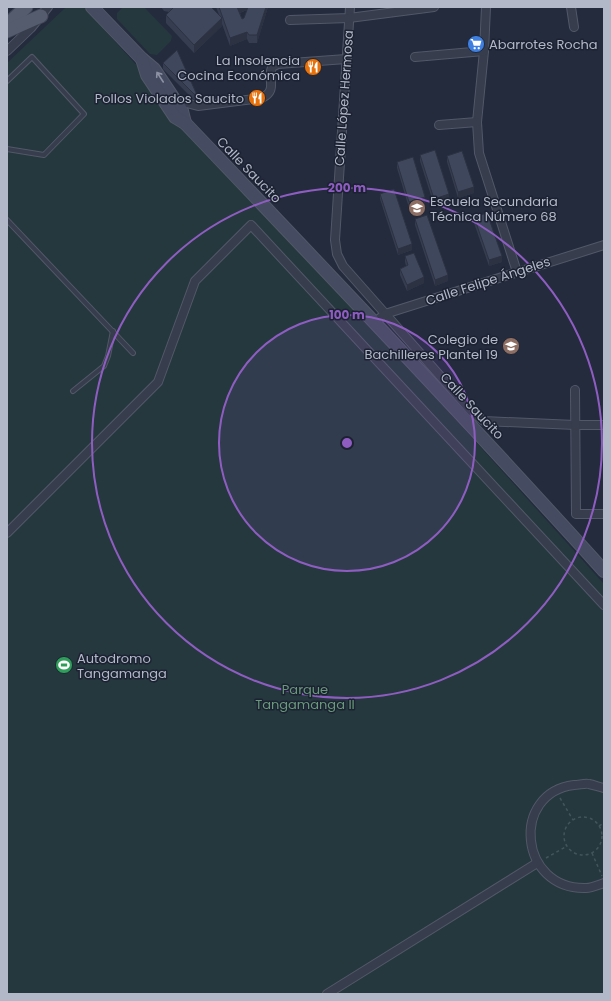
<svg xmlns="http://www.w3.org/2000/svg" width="611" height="1001" viewBox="0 0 611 1001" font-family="Poppins,sans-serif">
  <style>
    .green { fill: #25383e }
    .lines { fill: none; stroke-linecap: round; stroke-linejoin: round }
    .lane-casing { stroke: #525868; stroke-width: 6 }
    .street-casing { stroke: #525868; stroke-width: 10 }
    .secondary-casing { stroke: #525868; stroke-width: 14 }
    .primary-casing { stroke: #404656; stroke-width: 15 }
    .path { stroke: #43555b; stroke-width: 1.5; stroke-dasharray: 3 3; stroke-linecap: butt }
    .lane { stroke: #373d4d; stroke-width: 4 }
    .street { stroke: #373d4d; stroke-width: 8 }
    .secondary { stroke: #454b60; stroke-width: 12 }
    .primary { stroke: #555c6d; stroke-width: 13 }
    .wall { fill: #363d50; fill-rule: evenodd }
    .shaded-wall { fill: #2c3241 }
    .building { fill: #3f475d; stroke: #2c3241 }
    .oneway { stroke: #8c92a4 }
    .ring { fill: none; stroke: #8f5dc2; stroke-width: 2 }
    .labels { text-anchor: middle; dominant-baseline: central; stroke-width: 3; stroke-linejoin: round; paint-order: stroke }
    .poi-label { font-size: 13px; fill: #b3b8c9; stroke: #1c2232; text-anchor: start }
    .street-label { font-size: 13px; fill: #b3b8c9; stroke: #1c2232 }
    .park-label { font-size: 13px; fill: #699a7b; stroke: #1c2232 }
    .centre { fill: #8f5dc2; stroke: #1c2232; stroke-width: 2 }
    .ring-label { font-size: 12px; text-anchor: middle; font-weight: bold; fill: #8f5dc2; stroke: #1c2232; stroke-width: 3; stroke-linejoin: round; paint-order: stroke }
  </style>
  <rect width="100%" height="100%" fill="#232b3d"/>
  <g class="green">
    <polygon points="66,7 84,7 604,584 604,994 7,994 7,63"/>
    <polygon points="123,7 144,7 172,36 171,41 157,55 150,54 117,19 117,13"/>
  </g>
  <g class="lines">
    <g class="lane-casing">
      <g id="lane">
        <polyline points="7,81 32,57 84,114 44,155 7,149"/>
        <polyline points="7,220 133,353"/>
        <polyline points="73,391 104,366 108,356 113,331"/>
      </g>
    </g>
    <g class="street-casing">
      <g id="street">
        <polyline points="350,7 335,240 337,254 343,266 472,412 484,421 575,425 604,425"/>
        <polyline points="486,7 484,51 477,122 479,153 517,272"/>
        <polyline points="571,7 574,27"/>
        <polyline points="290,20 349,18 434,7"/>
        <polyline points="7,51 31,28 48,7"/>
        <polyline points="415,57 484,51"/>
        <path d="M175 100 198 106 262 98C278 90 267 80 272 67L278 64 346 59"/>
        <polyline points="439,125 477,122"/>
        <polyline points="375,322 385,314 604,245"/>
        <polyline points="575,390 576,514 604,514"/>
        <polyline points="7,533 158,382 195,281 251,225 604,605"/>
        <path d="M604 788C599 787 594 785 589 784 585 783 579 785 574 785 510 793 519 890 586 888 592 888 598 885 604 883"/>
        <polyline points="327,994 537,863"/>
      </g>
    </g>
    <g class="secondary-casing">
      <g id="secondary">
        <polyline points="92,7 142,59 154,69 182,111 185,123"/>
        <path d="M142 59 147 75 175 117 185 123C326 271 467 419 604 571"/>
      </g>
    </g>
    <g class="primary-casing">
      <g id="primary">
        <polyline points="7,25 26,7"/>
        <polyline points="7,31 41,16"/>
      </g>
    </g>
    <g class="path">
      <polyline points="560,798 573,820"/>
      <circle cx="583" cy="836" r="19"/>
      <polyline points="599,826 604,823"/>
      <polyline points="592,853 602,876"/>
      <polyline points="546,858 567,846"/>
    </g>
    <use href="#lane" class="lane"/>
    <use href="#street" class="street"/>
    <use href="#secondary" class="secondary"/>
    <use href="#primary" class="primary"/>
  </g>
  <g class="wall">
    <path d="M161 7H211L219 15 216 7H268L257 43H249L247 39 230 46 222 24V26L194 53 166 23V15L169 12 164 11ZM247 10 244 18 242 19 240 13Z"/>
    <polygon points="163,63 197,95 197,101 194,100 163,69"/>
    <polygon points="420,155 449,200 434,205 420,161"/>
    <polygon points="447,156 474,193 458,198 447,162"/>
    <polygon points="397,162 425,203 409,208 397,168"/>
    <polygon points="380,194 412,250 398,255 380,199"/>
    <polygon points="474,217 502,262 489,266 474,223"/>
    <polygon points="415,219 448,281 435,286 415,225"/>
    <polygon points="405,256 424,283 407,291 400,275 400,269 406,266 405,262"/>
  </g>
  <g class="shaded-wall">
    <polygon points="237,7 249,7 249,9 237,14"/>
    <polygon points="266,7 268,7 257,43 257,35"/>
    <polygon points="222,18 222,26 194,53 194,45"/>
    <polygon points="247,32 247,39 230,46 230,38"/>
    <polygon points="474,187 474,193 458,198 458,192"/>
    <polygon points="449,194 449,200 434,205 434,199"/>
    <polygon points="425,197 425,203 409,208 409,202"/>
    <polygon points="412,244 412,250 398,255 398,249"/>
    <polygon points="502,256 502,262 489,266 489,260"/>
    <polygon points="448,275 448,281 435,286 435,280"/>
    <polygon points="424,277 424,283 407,291 407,285"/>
  </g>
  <g class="building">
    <polygon points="174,7 211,7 222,18 194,45 166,15"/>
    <polygon points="219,7 237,7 242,19 244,18 248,7 266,7 257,35 249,35 247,32 230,38"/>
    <polygon points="177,50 197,95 194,94 163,63"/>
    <polygon points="435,150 449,194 434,199 420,155"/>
    <polygon points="462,151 474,187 458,192 447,156"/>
    <polygon points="413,157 425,197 409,202 397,162"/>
    <polygon points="394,189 412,244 398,249 380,194"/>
    <polygon points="487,213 502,256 489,260 474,217"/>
    <polygon points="427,215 448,275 435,280 415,219"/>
    <polygon points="414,253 424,277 407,285 400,269 408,265 405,256"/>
  </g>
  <defs><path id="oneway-shaft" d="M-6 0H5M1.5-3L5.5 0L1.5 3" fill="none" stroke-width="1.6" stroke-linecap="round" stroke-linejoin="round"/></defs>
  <use class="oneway" href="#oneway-shaft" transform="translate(160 77) rotate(-123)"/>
  <circle cx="347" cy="443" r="128" fill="#8f5dc2" fill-opacity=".12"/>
  <g class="ring">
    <circle cx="347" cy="443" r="128"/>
    <circle cx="347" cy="443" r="255"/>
  </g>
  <defs>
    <g id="supermarket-disc" transform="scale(0.9)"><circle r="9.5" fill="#3f7fe0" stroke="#1c2232"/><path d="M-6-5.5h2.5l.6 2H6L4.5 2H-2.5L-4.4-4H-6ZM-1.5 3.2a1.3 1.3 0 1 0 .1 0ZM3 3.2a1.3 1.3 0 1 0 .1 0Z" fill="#fff"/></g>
    <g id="restaurant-disc" transform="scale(0.9)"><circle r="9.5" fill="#e8710a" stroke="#1c2232"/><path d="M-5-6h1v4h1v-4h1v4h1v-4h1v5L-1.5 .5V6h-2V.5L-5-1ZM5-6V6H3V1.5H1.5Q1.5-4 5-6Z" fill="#fff"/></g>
    <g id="school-disc" transform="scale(0.9)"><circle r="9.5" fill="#8d6e63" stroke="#1c2232"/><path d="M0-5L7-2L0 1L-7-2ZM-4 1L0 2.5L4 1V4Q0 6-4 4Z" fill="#fff"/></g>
    <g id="stadium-disc" transform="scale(0.9)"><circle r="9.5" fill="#2e9e5b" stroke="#1c2232"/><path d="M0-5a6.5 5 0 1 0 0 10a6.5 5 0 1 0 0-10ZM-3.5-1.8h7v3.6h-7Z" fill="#fff"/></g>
  </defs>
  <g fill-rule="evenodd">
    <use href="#supermarket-disc" x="476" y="44"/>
    <use href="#restaurant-disc" x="313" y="67"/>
    <use href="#restaurant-disc" x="257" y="98"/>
    <use href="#school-disc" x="417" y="208"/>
    <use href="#school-disc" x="511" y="346"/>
    <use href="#stadium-disc" x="64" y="665"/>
  </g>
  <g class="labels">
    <g class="poi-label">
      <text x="489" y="44">Abarrotes Rocha</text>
      <text x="300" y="60" text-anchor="end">La Insolencia<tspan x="300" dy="15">Cocina Económica</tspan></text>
      <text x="244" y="98" text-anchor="end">Pollos Violados Saucito</text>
      <text x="430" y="201">Escuela Secundaria<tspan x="430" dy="15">Técnica Número 68</tspan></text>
      <text x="498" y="339" text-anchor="end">Colegio de<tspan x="498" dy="15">Bachilleres Plantel 19</tspan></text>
      <text x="77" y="658">Autodromo<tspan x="77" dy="15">Tangamanga</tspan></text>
    </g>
    <g class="street-label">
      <text transform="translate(344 98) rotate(-86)">Calle López Hermosa</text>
      <text transform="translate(249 170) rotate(46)">Calle Saucito</text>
      <text transform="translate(488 281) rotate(-18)">Calle Felipe Ángeles</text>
      <text transform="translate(472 406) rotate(47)">Calle Saucito</text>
    </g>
    <g class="park-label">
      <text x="305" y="689">Parque<tspan x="305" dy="15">Tangamanga II</tspan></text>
    </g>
  </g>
  <circle cx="347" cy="443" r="6" class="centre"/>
  <g class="ring-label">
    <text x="347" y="192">200 m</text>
    <text x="347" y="319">100 m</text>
  </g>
  <rect width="611" height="1001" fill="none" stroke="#b3b8c9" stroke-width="16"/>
</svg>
